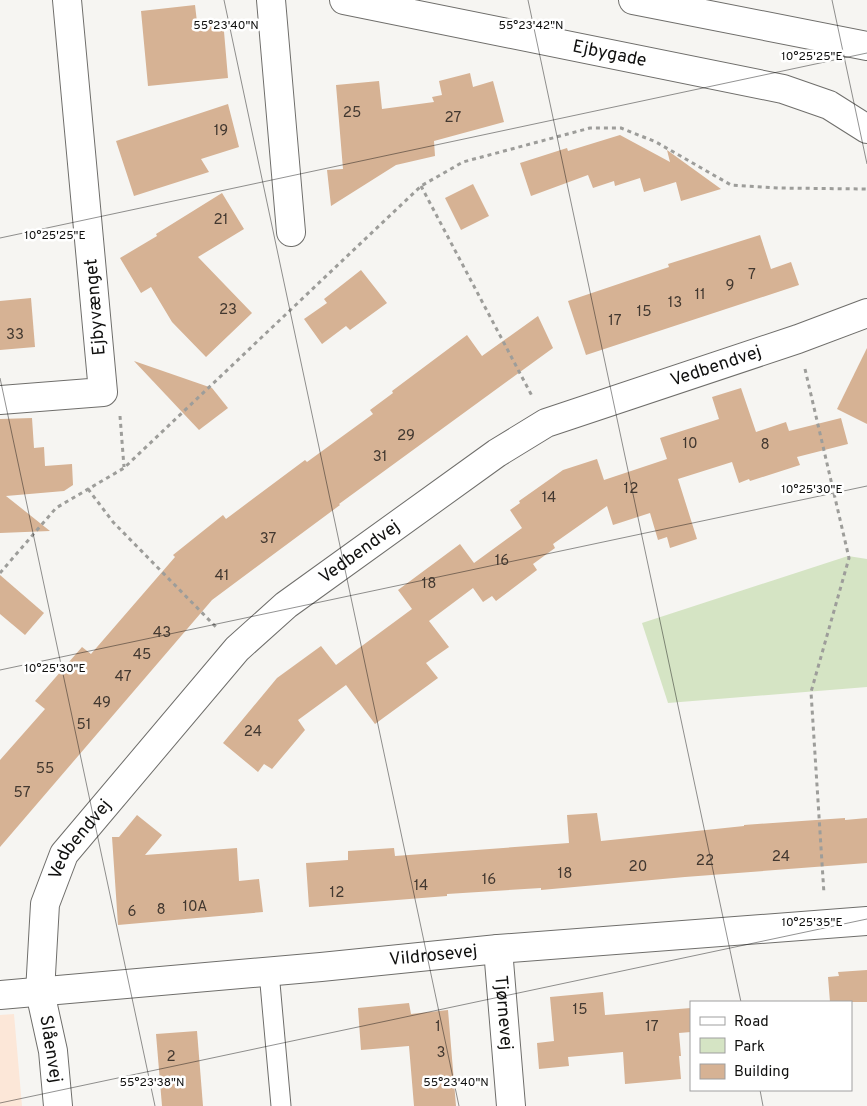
<svg xmlns="http://www.w3.org/2000/svg" width="867" height="1106" viewBox="0 0 867 1106" font-family="Overpass,sans-serif">
  <style>
    .commercial { fill: #fce7d8 }
    .green { fill: #d5e4c4 }
    .building { fill: #d6b294 }
    .lines { fill: none; stroke-linecap: round; stroke-linejoin: round }
    .lane-casing { stroke: #6f6e6b; stroke-width: 21 }
    .street-casing { stroke: #6f6e6b; stroke-width: 30 }
    .secondary-casing { stroke: #6f6e6b; stroke-width: 30 }
    .path { stroke: #9d9d9a; stroke-width: 3; stroke-dasharray: 4 4; stroke-linecap: butt }
    .lane { stroke: #fff; stroke-width: 19 }
    .street { stroke: #fff; stroke-width: 28 }
    .secondary { stroke: #fff; stroke-width: 28 }
    .ticks { fill: none; stroke: #10100f; stroke-width: 1; stroke-opacity: 0.45 }
    .labels { text-anchor: middle; dominant-baseline: central; stroke-width: 5; stroke-linejoin: round; paint-order: stroke }
    .number-label { font-size: 15px; fill: #423830 }
    .street-label { font-size: 18px; fill: #10100f; stroke: #fff }
    .ticks-label { font-size: 12px; text-anchor: middle; fill: #10100f; stroke: #fff; stroke-width: 5; stroke-linejoin: round; paint-order: stroke }
  </style>
  <rect width="100%" height="100%" fill="#f6f5f2"/>
  <polygon class="commercial" points="14,1014 22,1106 0,1106 0,1015"/>
  <polygon class="green" points="848,556 867,559 867,687 668,703 642,623"/>
  <g class="building">
    <polygon points="195,5 197,22 223,20 228,78 148,86 141,11"/>
    <polygon points="470,73 473,87 493,81 504,122 434,141 435,156 396,165 331,206 327,170 343,169 336,85 379,81 382,109 434,102 432,97 442,95 439,81"/>
    <polygon points="228,104 239,147 201,159 209,172 134,196 116,141"/>
    <polygon points="620,135 670,162 667,150 721,189 681,201 676,182 644,192 640,178 615,186 614,181 593,188 588,175 531,196 520,163 567,148 568,151"/>
    <polygon points="473,184 489,216 461,230 445,198"/>
    <polygon points="222,193 244,229 198,257 252,313 206,357 172,322 151,287 141,293 120,258 157,236 156,234"/>
    <polygon points="760,235 771,269 791,262 799,285 586,355 568,301 669,267 668,264"/>
    <polygon points="361,270 387,303 350,330 346,326 322,344 304,319 327,303 324,299"/>
    <polygon points="31,298 35,347 0,350 0,301"/>
    <polygon points="538,316 553,348 339,504 340,505 212,600 0,847 0,760 45,709 35,701 82,647 91,654 175,557 173,555 223,515 226,519 305,460 307,462 373,414 370,410 393,393 392,391 467,335 482,356"/>
    <polygon points="867,348 867,424 837,409"/>
    <polygon points="134,361 212,388 228,408 199,430"/>
    <polygon points="741,388 756,432 786,422 789,431 841,418 848,444 797,457 800,465 750,481 749,479 739,483 732,462 678,479 697,539 670,548 667,537 658,540 650,513 613,525 607,506 553,544 555,548 533,564 537,570 496,601 492,596 483,602 473,588 429,621 449,647 426,663 438,678 375,724 346,685 298,720 305,730 272,769 264,764 258,772 223,743 277,678 321,646 336,665 412,609 398,590 460,544 474,563 522,528 510,510 520,503 519,501 563,470 597,459 604,480 667,459 660,438 719,419 712,397"/>
    <polygon points="32,418 34,448 44,447 45,466 72,464 73,485 64,491 6,496 50,531 0,533 0,419"/>
    <polygon points="0,575 44,613 25,635 0,614"/>
    <polygon points="597,813 601,841 744,826 744,825 845,818 845,820 867,818 867,863 685,877 541,890 541,888 447,894 447,896 309,907 306,863 348,860 348,851 394,848 395,856 569,843 567,815"/>
    <polygon points="137,815 162,835 145,855 237,848 239,881 259,879 263,912 118,925 112,837 119,837"/>
    <polygon points="867,970 867,1002 830,1002 828,977 839,976 838,972"/>
    <polygon points="603,992 605,1015 691,1008 691,1032 679,1033 681,1056 679,1056 681,1079 625,1084 623,1052 568,1057 569,1066 539,1069 537,1043 554,1041 550,997"/>
    <polygon points="409,1003 411,1014 448,1010 456,1106 414,1106 409,1046 361,1050 358,1008"/>
    <polygon points="197,1031 203,1106 162,1106 156,1034"/>
  </g>
  <g class="lines">
    <g class="lane-casing">
      <polyline id="lane" points="269,972 281,1106"/>
    </g>
    <g class="street-casing">
      <g id="street">
        <polyline points="271,0 291,232"/>
        <path id="s1" d="M344 0 783 89 829 105 867 129"/>
        <polyline points="0,400 103,392 67,0"/>
        <path id="s2" d="M498 949 511 1106"/>
        <path id="s3" d="M0 995 321 967 498 949 867 921"/>
        <path id="s4" d="M58 1106 53 1051 40 992 45 904 64 854 237 649 286 605 497 453 546 423 798 339 867 313"/>
      </g>
    </g>
    <g class="secondary-casing">
      <polyline id="secondary" points="633,0 867,46"/>
    </g>
    <g class="path">
      <polyline points="421,186 532,396"/>
      <polyline points="805,369 849,558 811,692 824,894"/>
      <polyline points="120,416 124,467"/>
      <polyline points="88,489 113,522 217,628"/>
      <polyline points="0,573 56,508 124,468 421,186 463,162 590,128 621,128 656,142 731,185 778,188 867,189"/>
    </g>
    <use href="#lane" class="lane"/>
    <use href="#street" class="street"/>
    <use href="#secondary" class="secondary"/>
  </g>
  <path class="ticks" d="M224 0 459 1106M528 0 741 1002M832 0 867 164M0 238 867 53M0 378 155 1106M0 670 867 486M760 1090 763 1106M0 1103 867 919"/>
  <g class="labels">
    <g class="number-label">
      <text x="352" y="113">25</text>
      <text x="453" y="118">27</text>
      <text x="221" y="131">19</text>
      <text x="221" y="220">21</text>
      <text x="752" y="275">7</text>
      <text x="730" y="286">9</text>
      <text x="700" y="295">11</text>
      <text x="675" y="303">13</text>
      <text x="228" y="310">23</text>
      <text x="644" y="312">15</text>
      <text x="615" y="321">17</text>
      <text x="15" y="335">33</text>
      <text x="406" y="436">29</text>
      <text x="690" y="444">10</text>
      <text x="765" y="445">8</text>
      <text x="380" y="457">31</text>
      <text x="631" y="489">12</text>
      <text x="549" y="498">14</text>
      <text x="268" y="539">37</text>
      <text x="502" y="561">16</text>
      <text x="222" y="576">41</text>
      <text x="429" y="584">18</text>
      <text x="162" y="633">43</text>
      <text x="142" y="655">45</text>
      <text x="123" y="677">47</text>
      <text x="102" y="703">49</text>
      <text x="84" y="725">51</text>
      <text x="253" y="732">24</text>
      <text x="45" y="769">55</text>
      <text x="22" y="793">57</text>
      <text x="781" y="857">24</text>
      <text x="705" y="861">22</text>
      <text x="638" y="867">20</text>
      <text x="565" y="874">18</text>
      <text x="489" y="880">16</text>
      <text x="421" y="886">14</text>
      <text x="337" y="893">12</text>
      <text x="195" y="907">10A</text>
      <text x="161" y="910">8</text>
      <text x="132" y="912">6</text>
      <text x="580" y="1010">15</text>
      <text x="438" y="1027">1</text>
      <text x="652" y="1027">17</text>
      <text x="441" y="1053">3</text>
      <text x="171" y="1057">2</text>
    </g>
    <g class="street-label">
      <text stroke="none"><textPath href="#s1" startOffset="271">Ejbygade</textPath></text>
      <text transform="translate(96 307) rotate(-95)">Ejbyvænget</text>
      <text stroke="none"><textPath href="#s4" startOffset="1088">Vedbendvej</textPath></text>
      <text stroke="none"><textPath href="#s4" startOffset="682">Vedbendvej</textPath></text>
      <text stroke="none"><textPath href="#s4" startOffset="278">Vedbendvej</textPath></text>
      <text stroke="none"><textPath href="#s3" startOffset="435">Vildrosevej</textPath></text>
      <text stroke="none"><textPath href="#s2" startOffset="64">Tjørnevej</textPath></text>
      <text transform="translate(50 1049) rotate(81)">Slåenvej</text>
    </g>
  </g>
  <g class="ticks-label">
    <text x="226" y="29">55°23'40"N</text>
    <text x="531" y="29">55°23'42"N</text>
    <text x="812" y="60">10°25'25"E</text>
    <text x="55" y="239">10°25'25"E</text>
    <text x="812" y="493">10°25'30"E</text>
    <text x="55" y="672">10°25'30"E</text>
    <text x="812" y="926">10°25'35"E</text>
    <text x="152" y="1086">55°23'38"N</text>
    <text x="456" y="1086">55°23'40"N</text>
  </g>
  <rect x="690" y="1001" width="162" height="90" fill="#ffffff" stroke="#9f9f9f"/>
  <rect x="700" y="1017" width="25" height="8" fill="#ffffff" stroke="#9f9f9f"/>
  <text x="734" y="1026" font-size="15" fill="#10100f">Road</text>
  <rect x="700" y="1038" width="25" height="15" fill="#d5e4c4" stroke="#9f9f9f"/>
  <text x="734" y="1051" font-size="15" fill="#10100f">Park</text>
  <rect x="700" y="1064" width="25" height="15" fill="#d6b294" stroke="#9f9f9f"/>
  <text x="734" y="1076" font-size="15" fill="#10100f">Building</text>
</svg>
